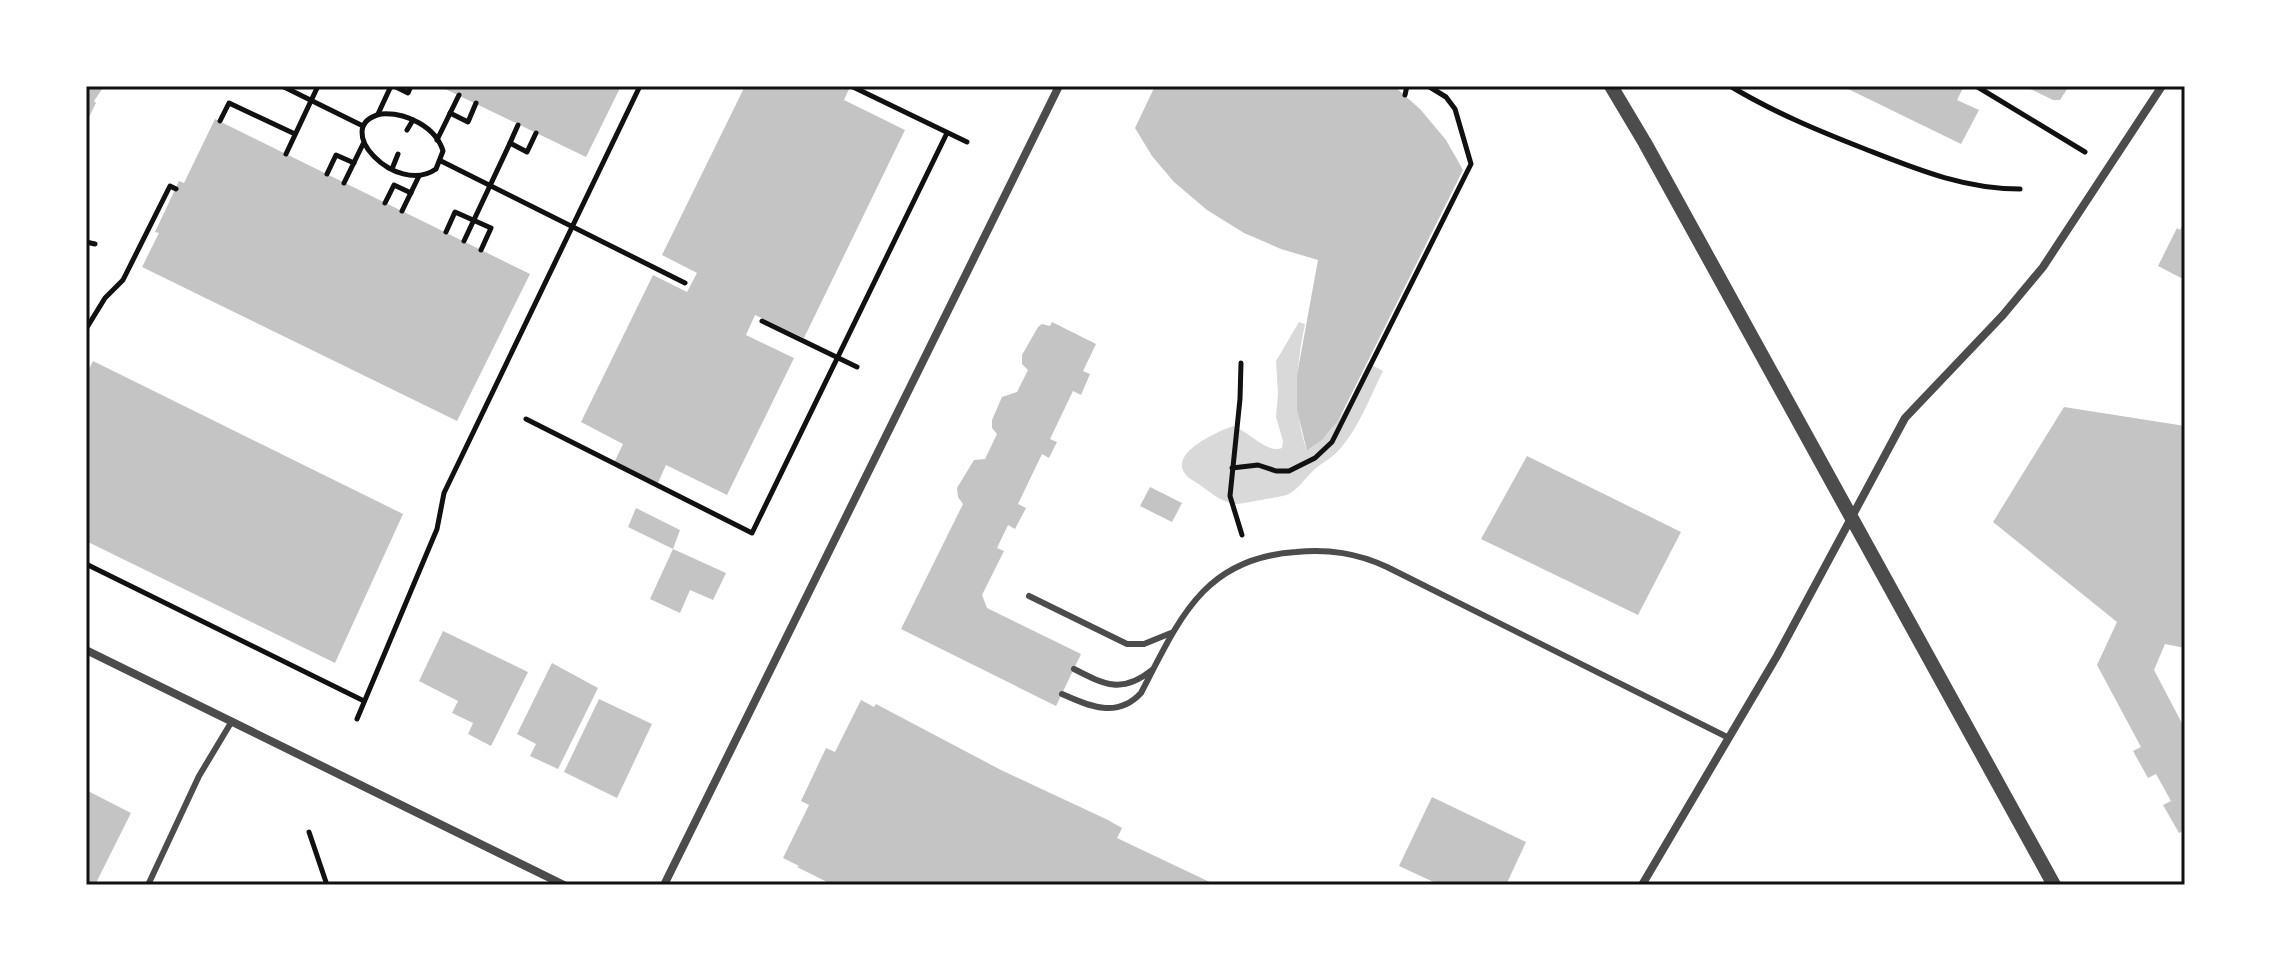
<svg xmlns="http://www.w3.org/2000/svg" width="2271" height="971" viewBox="0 0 2271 971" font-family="Ubuntu,sans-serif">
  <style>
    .water { fill: #d9d9d9 }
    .building { fill: #c4c4c4 }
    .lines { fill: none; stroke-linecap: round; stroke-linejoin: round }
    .path { stroke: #111; stroke-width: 5 }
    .service { stroke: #4c4c4c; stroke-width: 6 }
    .minor { stroke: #4c4c4c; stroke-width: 8 }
    .tertiary { stroke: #4c4c4c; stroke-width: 14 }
    .neatline { fill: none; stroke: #111; stroke-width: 3 }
  </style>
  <rect width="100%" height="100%" fill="#fff"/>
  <path class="water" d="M1299 322 1305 324C1296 368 1292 408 1307 451 1339 432 1352 395 1368 363L1383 371C1370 397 1358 430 1338 451 1331 459 1321 463 1314 470 1305 478 1298 490 1287 495 1283 496 1237 505 1234 504 1219 501 1209 491 1197 483 1196 482 1188 478 1187 476 1165 454 1219 431 1233 426 1250 432 1267 454 1282 448L1283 441 1276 417 1278 394 1276 361Z"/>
  <g class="building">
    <polygon points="86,86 104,86 94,101 96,103 86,123"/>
    <polygon points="439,86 621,86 586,157"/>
    <polygon points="745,86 842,86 849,89 844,100 905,130 804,338 755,315 746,335 794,358 727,495 666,465 657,485 614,463 623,444 581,422 653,275 687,292 697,273 662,255"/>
    <polygon points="1155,86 1394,86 1420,109 1446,140 1463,170 1338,421 1322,440 1307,451 1297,410 1297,375 1318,260 1281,249 1244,233 1207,210 1174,182 1152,156 1135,128"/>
    <polygon points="1842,86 1964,86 1957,100 1979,110 1961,144"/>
    <polygon points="2024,86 2069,86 2060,100 2053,100"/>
    <polygon points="215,119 530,274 457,421 142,267 159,233 155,232 179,181 184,183"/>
    <polygon points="2185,219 2185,280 2158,266 2177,228 2180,230"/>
    <polygon points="1052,322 1096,344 1083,371 1090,374 1081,395 1073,391 1050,439 1057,442 1049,458 1042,454 1018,504 1026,508 1015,529 1008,525 997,548 1004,551 982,595 987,608 1081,654 1056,706 901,629 963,504 958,497 957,488 974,460 985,459 997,434 992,428 992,420 1002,397 1017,392 1028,370 1022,364 1022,355 1038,327 1042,324 1050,326"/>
    <polygon points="93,361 403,514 335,663 86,541 86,375"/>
    <polygon points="2064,407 2185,426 2185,648 2165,644 2154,670 2185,729 2185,830 2179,833 2163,805 2171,801 2156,774 2148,778 2133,751 2141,747 2097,665 2117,622 1993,522"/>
    <polygon points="1527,456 1681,532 1638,615 1481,539"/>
    <polygon points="1150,487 1182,503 1172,522 1140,506"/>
    <polygon points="636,508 680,530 673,549 628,527"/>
    <polygon points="673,549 726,573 713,600 690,590 680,613 650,599"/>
    <polygon points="443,631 528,672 491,746 468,734 473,723 452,713 458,701 419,681"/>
    <polygon points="552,663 598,688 558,769 530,756 536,744 517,734"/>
    <polygon points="599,699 652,724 617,798 564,772"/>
    <polygon points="861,700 874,707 876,704 1001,770 1108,820 1122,828 1117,838 1216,885 833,885 797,867 799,866 783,858 809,805 801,801 826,748 835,752"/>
    <polygon points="86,790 131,813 95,885 86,885"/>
    <polygon points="1432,797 1526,842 1506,885 1440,885 1399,866"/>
  </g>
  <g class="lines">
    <g class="path">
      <polyline points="282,86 363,126"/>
      <polyline points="394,86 408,93 411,86"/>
      <polyline points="851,86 967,142"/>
      <path d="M1730 86C1773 112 1819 131 1865 149 1916 169 1964 189 2020 189"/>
      <polyline points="1976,86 2085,152"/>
      <polyline points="1405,95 1407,86"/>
      <polyline points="450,113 468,122 476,103"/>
      <polyline points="378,114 391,86"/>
      <path d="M381 114C406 112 436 127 443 151L436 169C396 197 329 126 381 114Z"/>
      <polyline points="220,121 229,103 295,134"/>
      <polyline points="407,130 413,120"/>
      <polyline points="437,140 459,95"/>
      <polyline points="510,143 518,125"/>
      <polyline points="286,154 318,86"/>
      <polyline points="441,161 685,283"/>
      <polyline points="392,169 398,154"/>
      <polyline points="327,174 336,155 354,163"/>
      <polyline points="344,183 363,144"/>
      <polyline points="385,203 394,185 411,193"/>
      <polyline points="402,211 419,176"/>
      <polyline points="446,232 455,212 491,228 481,250"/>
      <polyline points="464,241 510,143 527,152 536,133"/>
      <polyline points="86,242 95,244"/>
      <polyline points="762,321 857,367"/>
      <polyline points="86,329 105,298 123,280 170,186 176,189"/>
      <polyline points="1241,363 1240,399 1230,496 1242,535"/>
      <polyline points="526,419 752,533 947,133"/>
      <polyline points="1232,468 1258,465 1276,471 1289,471 1315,458 1332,442 1471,164 1455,109 1446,97 1428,86"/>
      <polyline points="86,564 364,701"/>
      <polyline points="357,719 437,529 444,493 640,86"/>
      <polyline points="309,832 327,885"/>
    </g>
    <g class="service">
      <polyline points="1029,596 1127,644 1144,644 1171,633"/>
      <path d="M1074 669C1105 685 1122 694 1152 670"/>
      <path d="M1062 694C1089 706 1117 719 1141 693 1179 620 1203 558 1296 552 1329 549 1357 553 1387 567L1729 738"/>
      <polyline points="148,885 199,776 232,721"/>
    </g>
    <g class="minor">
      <polyline points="86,650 564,885"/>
      <polyline points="664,885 1059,86"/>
      <polyline points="1642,885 1777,656 1905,418 2003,315 2043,267 2162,86"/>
    </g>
    <polyline class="tertiary" points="1611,86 1645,143 2054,885"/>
  </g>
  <rect width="2271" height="971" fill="none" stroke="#ffffff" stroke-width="176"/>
  <rect x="88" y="88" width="2095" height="795" class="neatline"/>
</svg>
